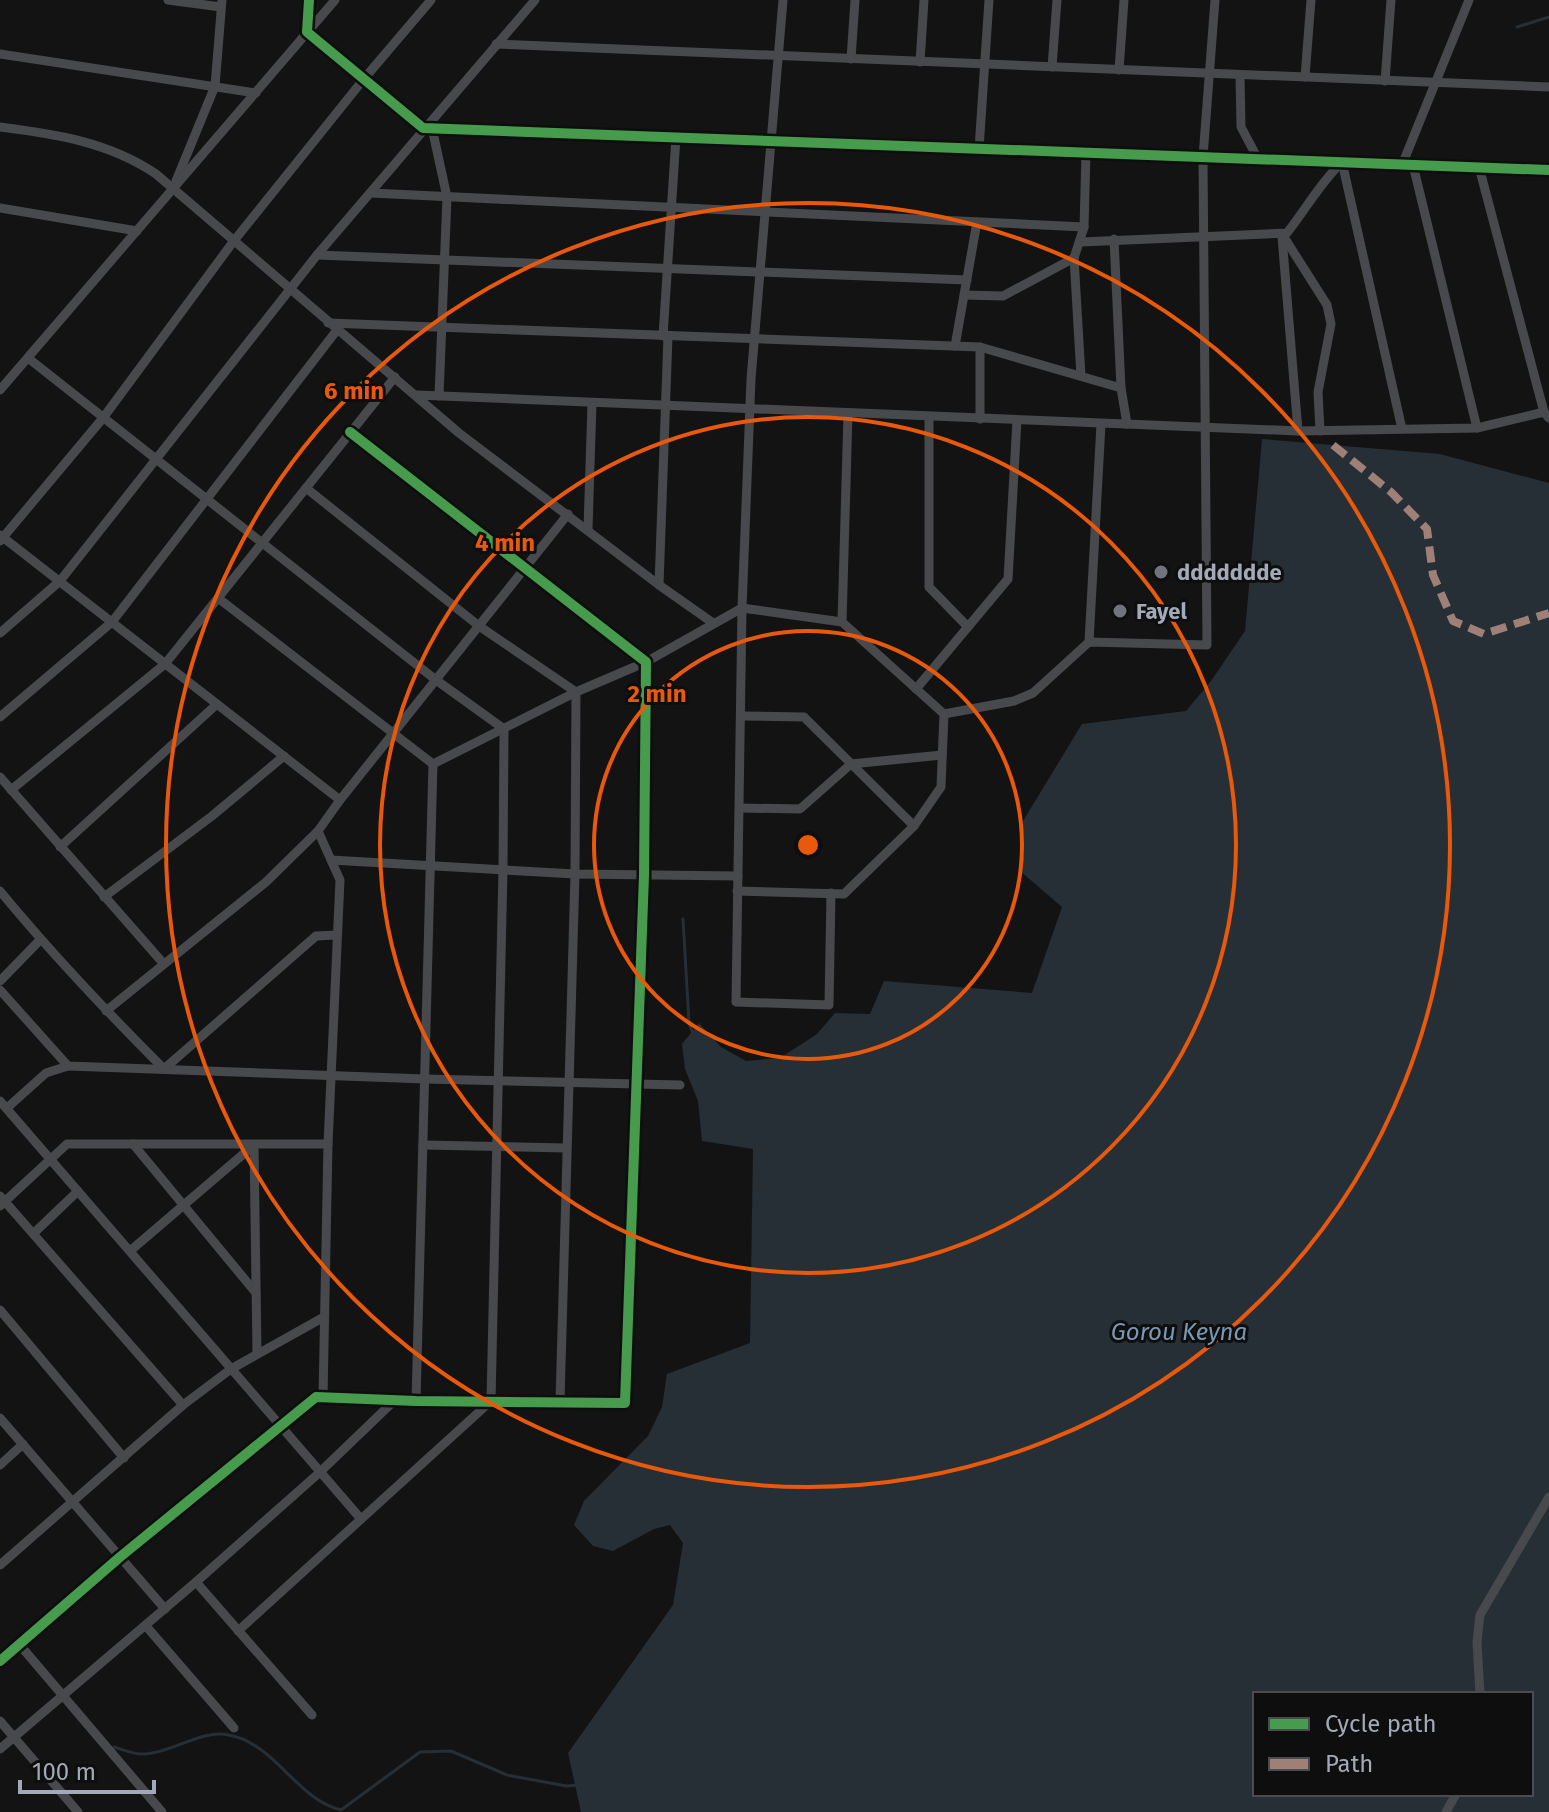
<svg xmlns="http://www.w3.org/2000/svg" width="1549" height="1812" viewBox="0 0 1549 1812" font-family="'Fira Sans',sans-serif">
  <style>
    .water { fill: #262f36; fill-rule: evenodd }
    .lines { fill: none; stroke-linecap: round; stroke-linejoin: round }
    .stream { stroke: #262f36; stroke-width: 3 }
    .street { stroke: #47494d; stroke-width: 9 }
    .quiet { stroke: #9e8076; stroke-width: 8; stroke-dasharray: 16 8; stroke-linecap: butt }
    .cycleway-casing { stroke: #0e0e0f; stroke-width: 15 }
    .cycleway { stroke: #469c4c; stroke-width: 10 }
    .ring { fill: none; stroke: #e8590c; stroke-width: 4 }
    .poi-dot { fill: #71747d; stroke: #0e0e0f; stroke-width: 3 }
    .labels { text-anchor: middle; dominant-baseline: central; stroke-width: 6; stroke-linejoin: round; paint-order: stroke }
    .poi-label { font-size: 22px; font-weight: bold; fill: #a3a9b6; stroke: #0e0e0f; text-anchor: start }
    .water-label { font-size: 24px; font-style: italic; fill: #7898b3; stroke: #0e0e0f }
    .centre { fill: #e8590c; stroke: #0e0e0f; stroke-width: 4 }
    .ring-label { font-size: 24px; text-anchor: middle; font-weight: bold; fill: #e8590c; stroke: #0e0e0f; stroke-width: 6; stroke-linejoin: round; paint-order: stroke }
  </style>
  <rect width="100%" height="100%" fill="#131314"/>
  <path class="water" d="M1262 439 1440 454 1549 483V1812H581L568 1753 673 1605 683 1543 670 1525 654 1529 613 1551 593 1546 574 1525 584 1501 648 1436 662 1407 667 1374 750 1343 753 1149 702 1141 698 1101 685 1069 682 1044 699 1023 721 1047 746 1061 780 1058 817 1034 835 1013 870 1014 884 981 1032 993 1062 907 1019 870 1023 821 1082 724 1186 711 1211 681 1245 631ZM1255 1694H1531V1794H1255Z"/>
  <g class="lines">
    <g class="stream">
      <polyline points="1517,27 1549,17"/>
      <polyline points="683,919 689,1023 693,1034"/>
      <path d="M114 1747C124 1750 135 1755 144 1754 172 1753 201 1729 229 1735 276 1744 296 1799 341 1810L420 1752 451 1751 507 1775 566 1786 579 1785"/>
    </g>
    <g class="street">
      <polyline points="168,0 221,7"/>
      <polyline points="309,0 307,32 423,128 1549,170"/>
      <polyline points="783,0 751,379 742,608 736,1002 829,1005 831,893"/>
      <polyline points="496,44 1549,87"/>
      <polyline points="0,54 256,93"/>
      <polyline points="851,59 855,0"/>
      <polyline points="920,62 924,0"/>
      <polyline points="1052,67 1057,0"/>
      <polyline points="1119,70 1124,0"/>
      <polyline points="1240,75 1241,127 1258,159"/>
      <polyline points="1305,77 1311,0"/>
      <polyline points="1385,81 1391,0"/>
      <path d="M0 127C55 134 109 142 156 174L459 433 659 585 713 623"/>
      <polyline points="432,128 447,197 439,396"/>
      <polyline points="979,149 989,0"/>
      <polyline points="1342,162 1402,429"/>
      <polyline points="1402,165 1469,0"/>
      <polyline points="1413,165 1477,428"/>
      <polyline points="1479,167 1544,412"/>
      <polyline points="176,181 215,86 222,0"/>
      <polyline points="371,193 1084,227"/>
      <polyline points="0,208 137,231"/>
      <polyline points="1282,234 1327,305 1331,324 1318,392 1320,431"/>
      <polyline points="1282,237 1298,431"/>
      <polyline points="1114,239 1121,388 1127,424"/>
      <path d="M1081 242 1287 233C1306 209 1320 183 1342 162"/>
      <polyline points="317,255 967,280"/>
      <polyline points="964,295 1003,296 1074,258"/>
      <polyline points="328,323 980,347 1121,388"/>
      <polyline points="663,336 676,137"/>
      <polyline points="955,346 977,222"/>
      <polyline points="28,358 436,680 504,729 503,870 491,1401 238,1631"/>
      <polyline points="1081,376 1074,258 1084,227 1086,153"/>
      <polyline points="0,390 335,0"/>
      <polyline points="417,395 1298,431 1477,428 1544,412 1549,418"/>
      <polyline points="929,417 929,587 968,627"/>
      <polyline points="980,419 980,347"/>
      <polyline points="306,488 479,626 576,692 575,874 560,1401"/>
      <polyline points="588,529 592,403"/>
      <polyline points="0,535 340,800"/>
      <polyline points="0,541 103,418 233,242 363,80 431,0"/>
      <polyline points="659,585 668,336"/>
      <polyline points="218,598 433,764"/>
      <polyline points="842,622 848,414"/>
      <polyline points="0,633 60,581 317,255 535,0"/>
      <polyline points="1089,642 1101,424"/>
      <polyline points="916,689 1008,579 1017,420"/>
      <polyline points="944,714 1014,701 1033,693 1089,642 1207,645 1203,157 1215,0"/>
      <polyline points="0,717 112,622 337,330"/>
      <polyline points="433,764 576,692 646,662 742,608 842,622 944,714"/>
      <polyline points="0,777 163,963"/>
      <polyline points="11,790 165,664 395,377"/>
      <polyline points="740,808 800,809 851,764 942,755"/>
      <polyline points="914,826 941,787 944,714"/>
      <polyline points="318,831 340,880 328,1144 323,1397"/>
      <polyline points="60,847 217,704"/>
      <polyline points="331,860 575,874 738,876"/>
      <path d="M0 891C52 954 107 1012 164 1069L316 936 337 935"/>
      <polyline points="737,891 844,894 914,826 804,717 742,716"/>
      <polyline points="104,897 212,816 284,756"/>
      <polyline points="0,981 40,940"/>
      <polyline points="0,990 68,1066 425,1079 680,1085"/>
      <polyline points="106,1011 266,882 318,831 340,800 568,514"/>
      <polyline points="0,1101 361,1519"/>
      <polyline points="7,1108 46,1073 68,1066"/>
      <polyline points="133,1144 256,1293"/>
      <polyline points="254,1145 257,1353"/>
      <polyline points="423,1145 566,1148"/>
      <polyline points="0,1196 183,1405"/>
      <polyline points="0,1206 67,1144 328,1144"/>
      <polyline points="34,1233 78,1191"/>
      <polyline points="130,1251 254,1145"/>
      <polyline points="0,1310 124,1458"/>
      <polyline points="416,1401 433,764"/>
      <polyline points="0,1418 165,1609"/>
      <polyline points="0,1465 23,1444"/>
      <polyline points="0,1565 183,1405 231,1369 324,1317"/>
      <polyline points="196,1582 312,1715"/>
      <polyline points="146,1626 234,1728"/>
      <polyline points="19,1644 162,1812"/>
      <polyline points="0,1661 120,1557 316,1397 416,1401 625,1403 644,875 646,662 350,432"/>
      <polyline points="1480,1694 1477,1642 1480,1615 1549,1497"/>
      <polyline points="0,1721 78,1812"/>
      <polyline points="0,1749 196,1582 319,1473 396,1399"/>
      <polyline points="1446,1812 1456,1794"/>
    </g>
    <polyline class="quiet" points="1333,445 1391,492 1427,529 1433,575 1453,621 1484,634 1549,613"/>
    <g class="cycleway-casing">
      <g id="cycleway">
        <polyline points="309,0 307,32 423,128 1549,170"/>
        <polyline points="0,1661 120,1557 316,1397 416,1401 625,1403 644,875 646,662 350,432"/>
      </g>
    </g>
    <use href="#cycleway" class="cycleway"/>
  </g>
  <g class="ring">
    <circle cx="808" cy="845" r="214"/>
    <circle cx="808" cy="845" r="428"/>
    <circle cx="808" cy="845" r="642"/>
  </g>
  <g class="poi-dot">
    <circle cx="1161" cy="572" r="8"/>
    <circle cx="1120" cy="611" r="8"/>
  </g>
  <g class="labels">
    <g class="poi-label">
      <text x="1177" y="572">ddddddde</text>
      <text x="1136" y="611">Fayel</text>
    </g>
    <g class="water-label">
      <text x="1179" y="1332">Gorou Keyna</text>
    </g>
  </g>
  <circle cx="808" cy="845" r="12" class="centre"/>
  <g class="ring-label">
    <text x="354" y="399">6 min</text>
    <text x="505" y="551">4 min</text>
    <text x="657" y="702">2 min</text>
  </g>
  <rect x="1253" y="1692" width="280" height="104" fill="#0e0e0f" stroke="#4a4c52" stroke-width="2"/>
  <rect x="1269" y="1718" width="40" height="12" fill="#469c4c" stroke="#4a4c52" stroke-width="2"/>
  <text x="1325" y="1732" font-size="24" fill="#a3a9b6">Cycle path</text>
  <rect x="1269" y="1758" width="40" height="12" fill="#9e8076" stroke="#4a4c52" stroke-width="2"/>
  <text x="1325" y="1772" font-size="24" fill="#a3a9b6">Path</text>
  <path d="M20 1780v12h134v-12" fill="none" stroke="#a3a9b6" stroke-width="4"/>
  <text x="32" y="1780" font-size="24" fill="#a3a9b6" stroke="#0e0e0f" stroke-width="6" paint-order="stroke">100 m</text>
</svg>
